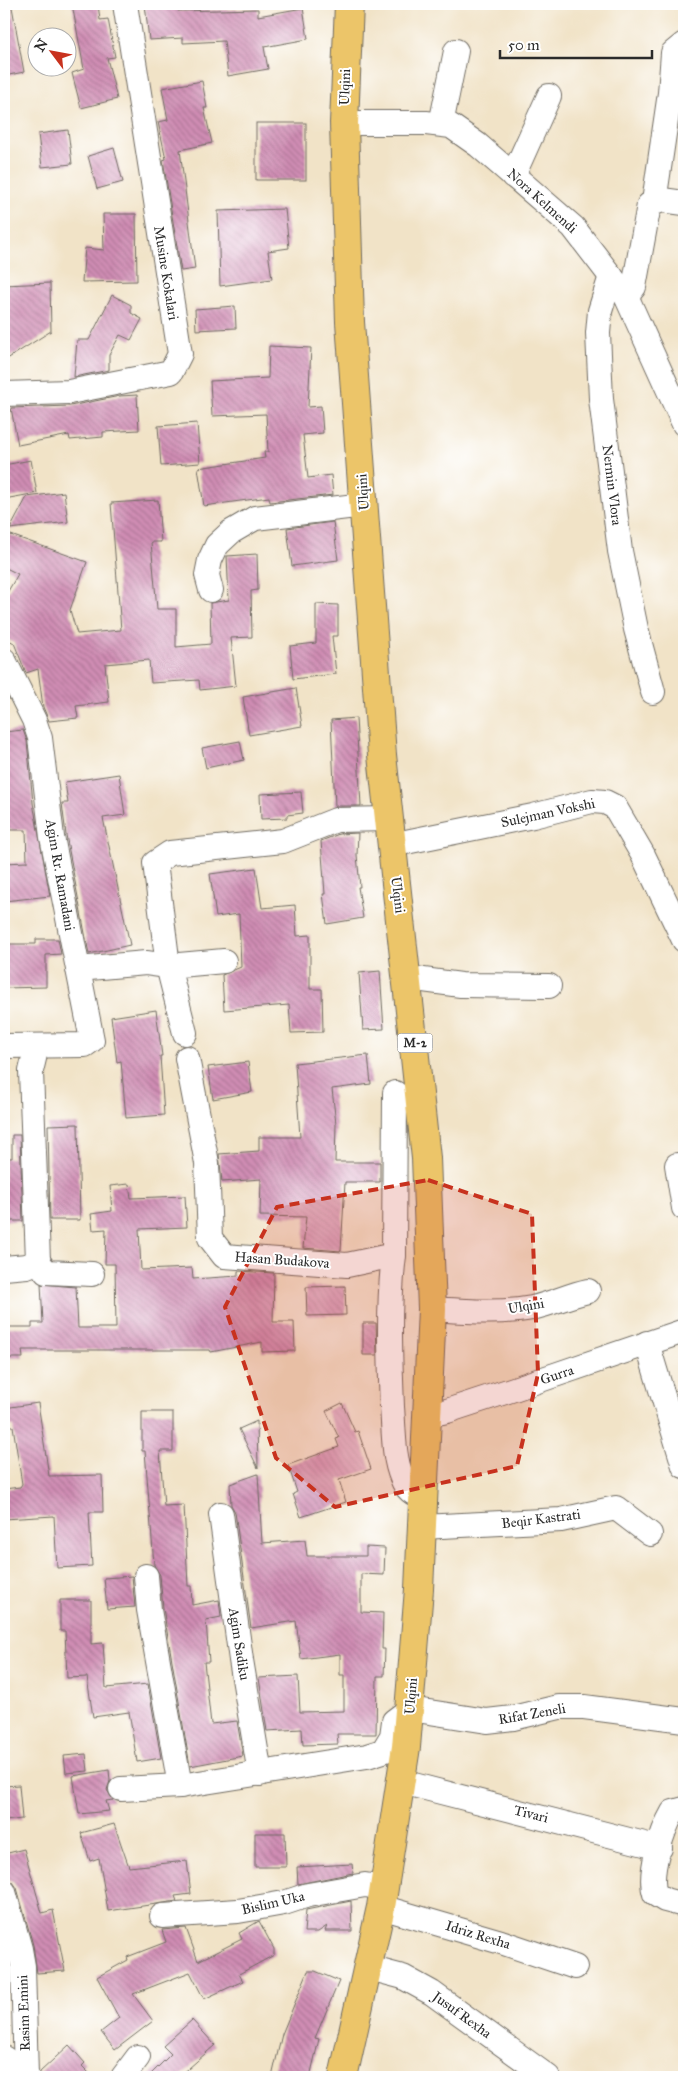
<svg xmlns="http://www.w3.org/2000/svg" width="688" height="2081" viewBox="0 0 688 2081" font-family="'IM FELL Great Primer',serif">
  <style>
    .building { fill: url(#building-back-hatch) }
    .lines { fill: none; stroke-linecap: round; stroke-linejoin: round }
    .minor-casing { stroke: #706b62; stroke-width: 26 }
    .primary-casing { stroke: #706b62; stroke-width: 30 }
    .minor { stroke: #fff; stroke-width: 24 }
    .primary { stroke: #ecc569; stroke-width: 28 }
    .marked { fill: #c8321e; fill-opacity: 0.2; stroke: #c8321e; stroke-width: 4; stroke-dasharray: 10 6; stroke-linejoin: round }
    .labels { text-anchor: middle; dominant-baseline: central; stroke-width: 4; stroke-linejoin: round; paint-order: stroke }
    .shield { fill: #fff; stroke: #6b6b6b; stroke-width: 1 }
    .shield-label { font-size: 12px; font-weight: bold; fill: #2b2b2b }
    .street-label { font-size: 14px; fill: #2b2b2b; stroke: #fff }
  </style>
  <defs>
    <pattern id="building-back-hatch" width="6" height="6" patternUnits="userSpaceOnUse" patternTransform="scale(1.25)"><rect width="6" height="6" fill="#d08db4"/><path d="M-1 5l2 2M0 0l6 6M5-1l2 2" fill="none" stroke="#a97393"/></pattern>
  </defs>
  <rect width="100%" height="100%" fill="#fff"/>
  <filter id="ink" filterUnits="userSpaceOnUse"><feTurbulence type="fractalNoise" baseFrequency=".02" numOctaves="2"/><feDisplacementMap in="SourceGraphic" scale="10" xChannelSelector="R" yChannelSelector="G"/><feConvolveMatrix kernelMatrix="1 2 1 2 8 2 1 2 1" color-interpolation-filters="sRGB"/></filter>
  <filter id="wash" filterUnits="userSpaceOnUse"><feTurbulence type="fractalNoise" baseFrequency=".0096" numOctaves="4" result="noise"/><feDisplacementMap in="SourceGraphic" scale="20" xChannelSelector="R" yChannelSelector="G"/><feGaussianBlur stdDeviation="1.12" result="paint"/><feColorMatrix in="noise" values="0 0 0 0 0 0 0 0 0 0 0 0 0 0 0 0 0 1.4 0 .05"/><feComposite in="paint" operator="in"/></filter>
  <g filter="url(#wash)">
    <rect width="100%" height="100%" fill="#f1e3c7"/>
    <g id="blocks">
      <g class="building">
        <polygon points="72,4 98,4 100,20 108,19 115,57 107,58 117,99 81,108 72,73 84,69"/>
        <polygon points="145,4 178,4 178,11 258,9 258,16 303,8 308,39 264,47 268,69 228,76 224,41 183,43 183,38 149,40"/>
        <polygon points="12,7 24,72 4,76 4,8"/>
        <polygon points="202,81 207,108 204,108 212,143 180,150 195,269 181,271 163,160 166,159 158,122 168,120 162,88"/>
        <rect x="256" y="123" width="50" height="57"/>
        <polygon points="68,130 72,164 42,167 38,134"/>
        <polygon points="114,148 123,182 97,189 88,156"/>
        <polygon points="285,209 289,248 268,251 272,279 220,286 218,211"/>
        <polygon points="103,214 136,214 137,281 82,282 85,248 104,250"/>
        <polygon points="50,283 51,331 4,361 4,285"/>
        <polygon points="112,295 131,305 131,313 142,319 131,340 120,335 109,355 109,370 74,377 77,340 89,340"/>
        <polygon points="235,306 236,328 196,330 195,309"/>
        <polygon points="269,346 311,348 308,407 321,406 323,433 303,435 308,478 331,475 333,495 270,502 269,497 204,506 198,468 265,458 264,452 268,452 266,414 212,416 210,381 268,378"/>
        <polygon points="137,395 139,430 103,432 103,437 70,440 69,435 18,445 11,408 70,406 120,396"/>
        <polygon points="197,423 200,463 161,466 158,426"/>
        <polygon points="31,460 37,493 4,499 4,465"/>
        <polygon points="64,492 68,522 10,529 27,497"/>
        <polygon points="158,500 161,542 151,542 157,609 176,609 176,647 211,644 210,603 229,600 227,556 257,554 258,590 251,591 252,637 231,638 236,686 200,690 199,680 151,683 149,660 105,664 109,702 76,706 78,718 49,721 43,707 38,669 26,673 14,643 4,637 4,598 18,574 4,567 4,542 8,534 87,562 70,610 77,634 121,630 111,503"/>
        <polygon points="333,522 338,560 292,566 287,528"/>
        <polygon points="316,604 338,605 338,636 332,636 336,674 293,679 290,646 316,643"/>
        <polygon points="296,688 302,726 249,735 243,697"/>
        <polygon points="356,718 361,806 335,806 331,720"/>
        <polygon points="23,730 27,741 33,803 50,896 4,901 4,863 27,862 26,830 4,830 4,732"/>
        <polygon points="240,741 244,760 206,768 202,748"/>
        <polygon points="119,774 125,815 103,818 130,945 89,954 66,835 62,803 68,803 65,782"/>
        <polygon points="301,792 303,813 287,815 287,818 261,819 260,794"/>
        <polygon points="358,833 357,855 360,887 358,887 363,918 327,924 323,894 325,894 321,841 339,834"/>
        <polygon points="256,868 262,908 295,905 297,936 310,935 310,989 322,989 323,1032 291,1033 289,1005 224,1010 222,975 241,967 239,914 216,917 210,874"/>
        <polygon points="36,939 58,939 61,954 46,955 46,987 4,988 4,944 36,944"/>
        <polygon points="380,971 384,1029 363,1030 359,973"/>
        <polygon points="156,1010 162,1056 160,1056 164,1115 126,1118 121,1061 117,1062 111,1017"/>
        <polygon points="368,1055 371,1084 332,1089 336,1124 335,1162 380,1162 380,1182 345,1182 341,1251 303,1248 306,1217 260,1216 261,1179 222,1182 219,1154 259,1151 259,1137 300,1137 295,1063"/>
        <polygon points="248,1062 252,1092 213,1099 208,1067"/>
        <polygon points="78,1124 80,1220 50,1220 48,1125"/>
        <polygon points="12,1135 20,1135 23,1221 4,1221 4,1158 12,1158"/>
        <polygon points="129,1184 131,1198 185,1196 187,1227 139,1229 141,1270 192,1268 193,1279 238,1276 238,1271 274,1273 273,1322 294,1322 295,1351 262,1352 262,1342 211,1352 210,1350 22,1350 23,1358 4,1358 4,1327 32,1327 32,1323 43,1323 41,1284 76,1287 78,1328 116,1328 115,1264 105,1264 106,1229 93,1230 91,1214 112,1211 110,1186"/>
        <polygon points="345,1286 346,1315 307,1316 306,1287"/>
        <polygon points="363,1323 376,1323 377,1355 363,1355"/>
        <polygon points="38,1403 49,1476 102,1475 103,1512 89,1512 92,1566 57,1568 54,1516 4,1519 4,1489 20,1487 22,1484 13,1426 7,1426 4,1408"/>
        <polygon points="342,1403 355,1432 358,1431 371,1469 339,1480 346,1502 301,1517 293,1494 297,1492 288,1465 339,1447 336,1439 339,1438 326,1411"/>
        <polygon points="142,1412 173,1412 173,1451 160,1451 164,1506 184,1505 188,1586 191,1586 192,1605 219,1600 221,1617 206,1620 209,1662 204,1662 211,1724 237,1721 243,1756 190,1766 163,1608 160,1575 154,1565 145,1451 142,1451"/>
        <polygon points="257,1421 258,1468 239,1429"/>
        <polygon points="258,1474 262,1543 305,1540 307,1556 366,1556 366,1547 385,1548 384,1575 361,1574 361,1612 383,1613 382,1649 385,1649 384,1676 377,1676 376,1734 337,1734 338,1744 303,1745 302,1729 267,1731 259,1678 298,1676 300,1712 344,1711 344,1675 340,1675 340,1654 301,1659 296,1621 251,1628 235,1512 231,1505 230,1484"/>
        <polygon points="132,1576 135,1607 107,1609 104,1578"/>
        <polygon points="60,1600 91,1600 91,1644 103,1643 106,1688 148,1684 161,1758 137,1762 129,1712 93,1717 87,1677 67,1678 65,1631 60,1631"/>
        <polygon points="86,1754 88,1771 66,1773 64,1756"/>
        <polygon points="109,1770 110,1781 107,1790 113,1800 106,1801 109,1811 79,1814 73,1776"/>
        <polygon points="19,1785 22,1819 4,1821 4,1786"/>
        <polygon points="114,1824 129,1867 187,1861 191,1894 175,1896 177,1901 108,1911 99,1858 90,1861 81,1833"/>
        <polygon points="255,1833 285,1833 286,1867 255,1867"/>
        <polygon points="24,1849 42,1913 53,1910 65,1971 37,1973 33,1945 17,1888 13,1882 5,1879 4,1854"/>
        <polygon points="352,1864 353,1873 298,1884 297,1867"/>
        <polygon points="351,1901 352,1931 325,1931 327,1926 318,1932 304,1932 306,1910"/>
        <polygon points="259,1921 274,1949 274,1955 239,1974 243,1981 204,1999 190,1972 133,1994 153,2021 115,2050 101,2032 119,2018 97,1977 128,1960 127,1957 166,1942 162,1930 186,1928 198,1961 242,1939 239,1933"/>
        <polygon points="308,1971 315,1971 339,1981 315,2038 319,2039 310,2077 272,2077 282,2034"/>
        <polygon points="192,2020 215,2045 179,2077 148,2077 171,2054 163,2046"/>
        <polygon points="69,2045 85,2063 82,2066 93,2077 40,2077 40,2072"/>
      </g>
    </g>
  </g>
  <g filter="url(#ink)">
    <use href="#blocks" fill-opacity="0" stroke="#706b62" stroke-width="1"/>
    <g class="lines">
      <g class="minor-casing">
        <g id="minor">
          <polyline points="344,123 426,123 451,126 478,145 573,227 626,296 684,424"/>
          <polyline points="441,124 456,51"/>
          <polyline points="513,176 549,96"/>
          <polyline points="654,202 670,93 673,53 684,44"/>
          <polyline points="611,276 600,311 598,333 601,399 620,551 636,629 653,692"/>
          <polyline points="626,296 634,287 649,205 662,200 684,203"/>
          <polyline points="4,394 69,392 171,372 180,354 125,4"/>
          <polyline points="211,590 207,575 210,560 217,545 231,532 255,518 364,505"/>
          <polyline points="4,660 34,720 40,738 52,837 92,1040 85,1045 4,1046"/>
          <polyline points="391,845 533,816 592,801 605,802 615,807 643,855 684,940"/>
          <polyline points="78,969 146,963 168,966 224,961"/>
          <polyline points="408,978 461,985 549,986"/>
          <polyline points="185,1033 168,966 155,863 170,853 283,841 336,820 389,819"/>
          <polyline points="187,1058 207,1163 210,1238 224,1256 347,1265 394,1255 395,1093"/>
          <polyline points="677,1165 684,1208"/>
          <path d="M394 1255C388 1305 390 1356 392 1407 394 1430 393 1457 402 1478 406 1489 413 1495 424 1497"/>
          <polyline points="38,1261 46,1272 92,1274"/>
          <polyline points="4,1268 27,1266 38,1261 31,1071 37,1046"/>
          <path d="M432 1309C464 1311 500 1314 532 1308 551 1304 569 1295 588 1291"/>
          <polyline points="647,1343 684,1466"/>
          <polyline points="428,1415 447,1411 508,1391 684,1331"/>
          <polyline points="221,1514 241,1660 260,1774"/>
          <polyline points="422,1527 561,1520 616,1508 650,1534"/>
          <polyline points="146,1576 149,1610 180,1786"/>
          <polyline points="402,1782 660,1848"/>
          <polyline points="121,1789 180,1786 367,1756 383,1751 392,1736 394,1721 410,1709 487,1721 513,1718 559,1707 584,1707 684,1720"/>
          <path d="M684 1809 673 1812C662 1831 648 1873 655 1894L665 1900 684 1905"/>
          <polyline points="4,1892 20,1949 23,1966 26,2076"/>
          <polyline points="381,1907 501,1942 575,1967"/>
          <polyline points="162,1916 238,1911 284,1903 308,1895 365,1885 383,1888"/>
          <polyline points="369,1968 403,1977 432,1993 548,2077"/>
          <polyline points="4,2058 27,2077"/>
          <polyline points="123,2077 138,2057"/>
        </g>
      </g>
      <g class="primary-casing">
        <polyline id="primary" points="343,2077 381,1907 406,1747 419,1589 432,1309 426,1158 382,755 350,322 344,123 349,4"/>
      </g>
      <use href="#minor" class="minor"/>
      <use href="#primary" class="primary"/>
    </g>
  </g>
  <path class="marked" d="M428 1180 532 1214 538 1374 517 1466 335 1507 276 1458 225 1307 277 1207Z"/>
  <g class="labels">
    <rect class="shield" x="397.5" y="1033.5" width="35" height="19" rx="4"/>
    <g class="shield-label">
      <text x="415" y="1043">M-2</text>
    </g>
    <g class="street-label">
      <text transform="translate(345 87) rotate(-88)">Ulqini</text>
      <text transform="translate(542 201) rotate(42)">Nora Kelmendi</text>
      <text transform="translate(166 273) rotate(81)">Musine Kokalari</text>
      <text transform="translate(612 485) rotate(83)">Nermin Vlora</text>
      <text transform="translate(363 492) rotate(-94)">Ulqini</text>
      <text transform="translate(548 813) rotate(-12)">Sulejman Vokshi</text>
      <text transform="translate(60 875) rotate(80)">Agim Rr. Ramadani</text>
      <text transform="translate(398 895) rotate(83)">Ulqini</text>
      <text transform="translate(282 1260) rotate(4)">Hasan Budakova</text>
      <text transform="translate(526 1306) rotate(-10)">Ulqini</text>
      <text transform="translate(557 1375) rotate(-19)">Gurra</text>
      <text transform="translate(541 1519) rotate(-7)">Beqir Kastrati</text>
      <text transform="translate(239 1644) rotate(81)">Agim Sadiku</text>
      <text transform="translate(411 1696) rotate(-85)">Ulqini</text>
      <text transform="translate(532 1714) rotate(-10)">Rifat Zeneli</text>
      <text transform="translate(531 1814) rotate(14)">Tivari</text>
      <text transform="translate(273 1903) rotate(-13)">Bislim Uka</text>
      <text transform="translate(478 1935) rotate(17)">Idriz Rexha</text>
      <text transform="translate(24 2013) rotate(-92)">Rasim Emini</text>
      <text transform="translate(462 2015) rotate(36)">Jusuf Rexha</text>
    </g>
  </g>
  <rect width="688" height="2081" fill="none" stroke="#fff" stroke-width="20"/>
  <g transform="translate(52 52) rotate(302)"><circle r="24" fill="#ffffff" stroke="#aaaaaa"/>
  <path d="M0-4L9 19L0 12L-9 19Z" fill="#c8321e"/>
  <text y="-8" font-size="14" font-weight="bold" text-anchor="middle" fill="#2b2b2b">N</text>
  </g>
  <path d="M500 50v8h152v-8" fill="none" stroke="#2b2b2b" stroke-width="2.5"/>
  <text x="508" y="50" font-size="15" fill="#2b2b2b" stroke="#ffffff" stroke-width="4" paint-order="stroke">50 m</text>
</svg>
